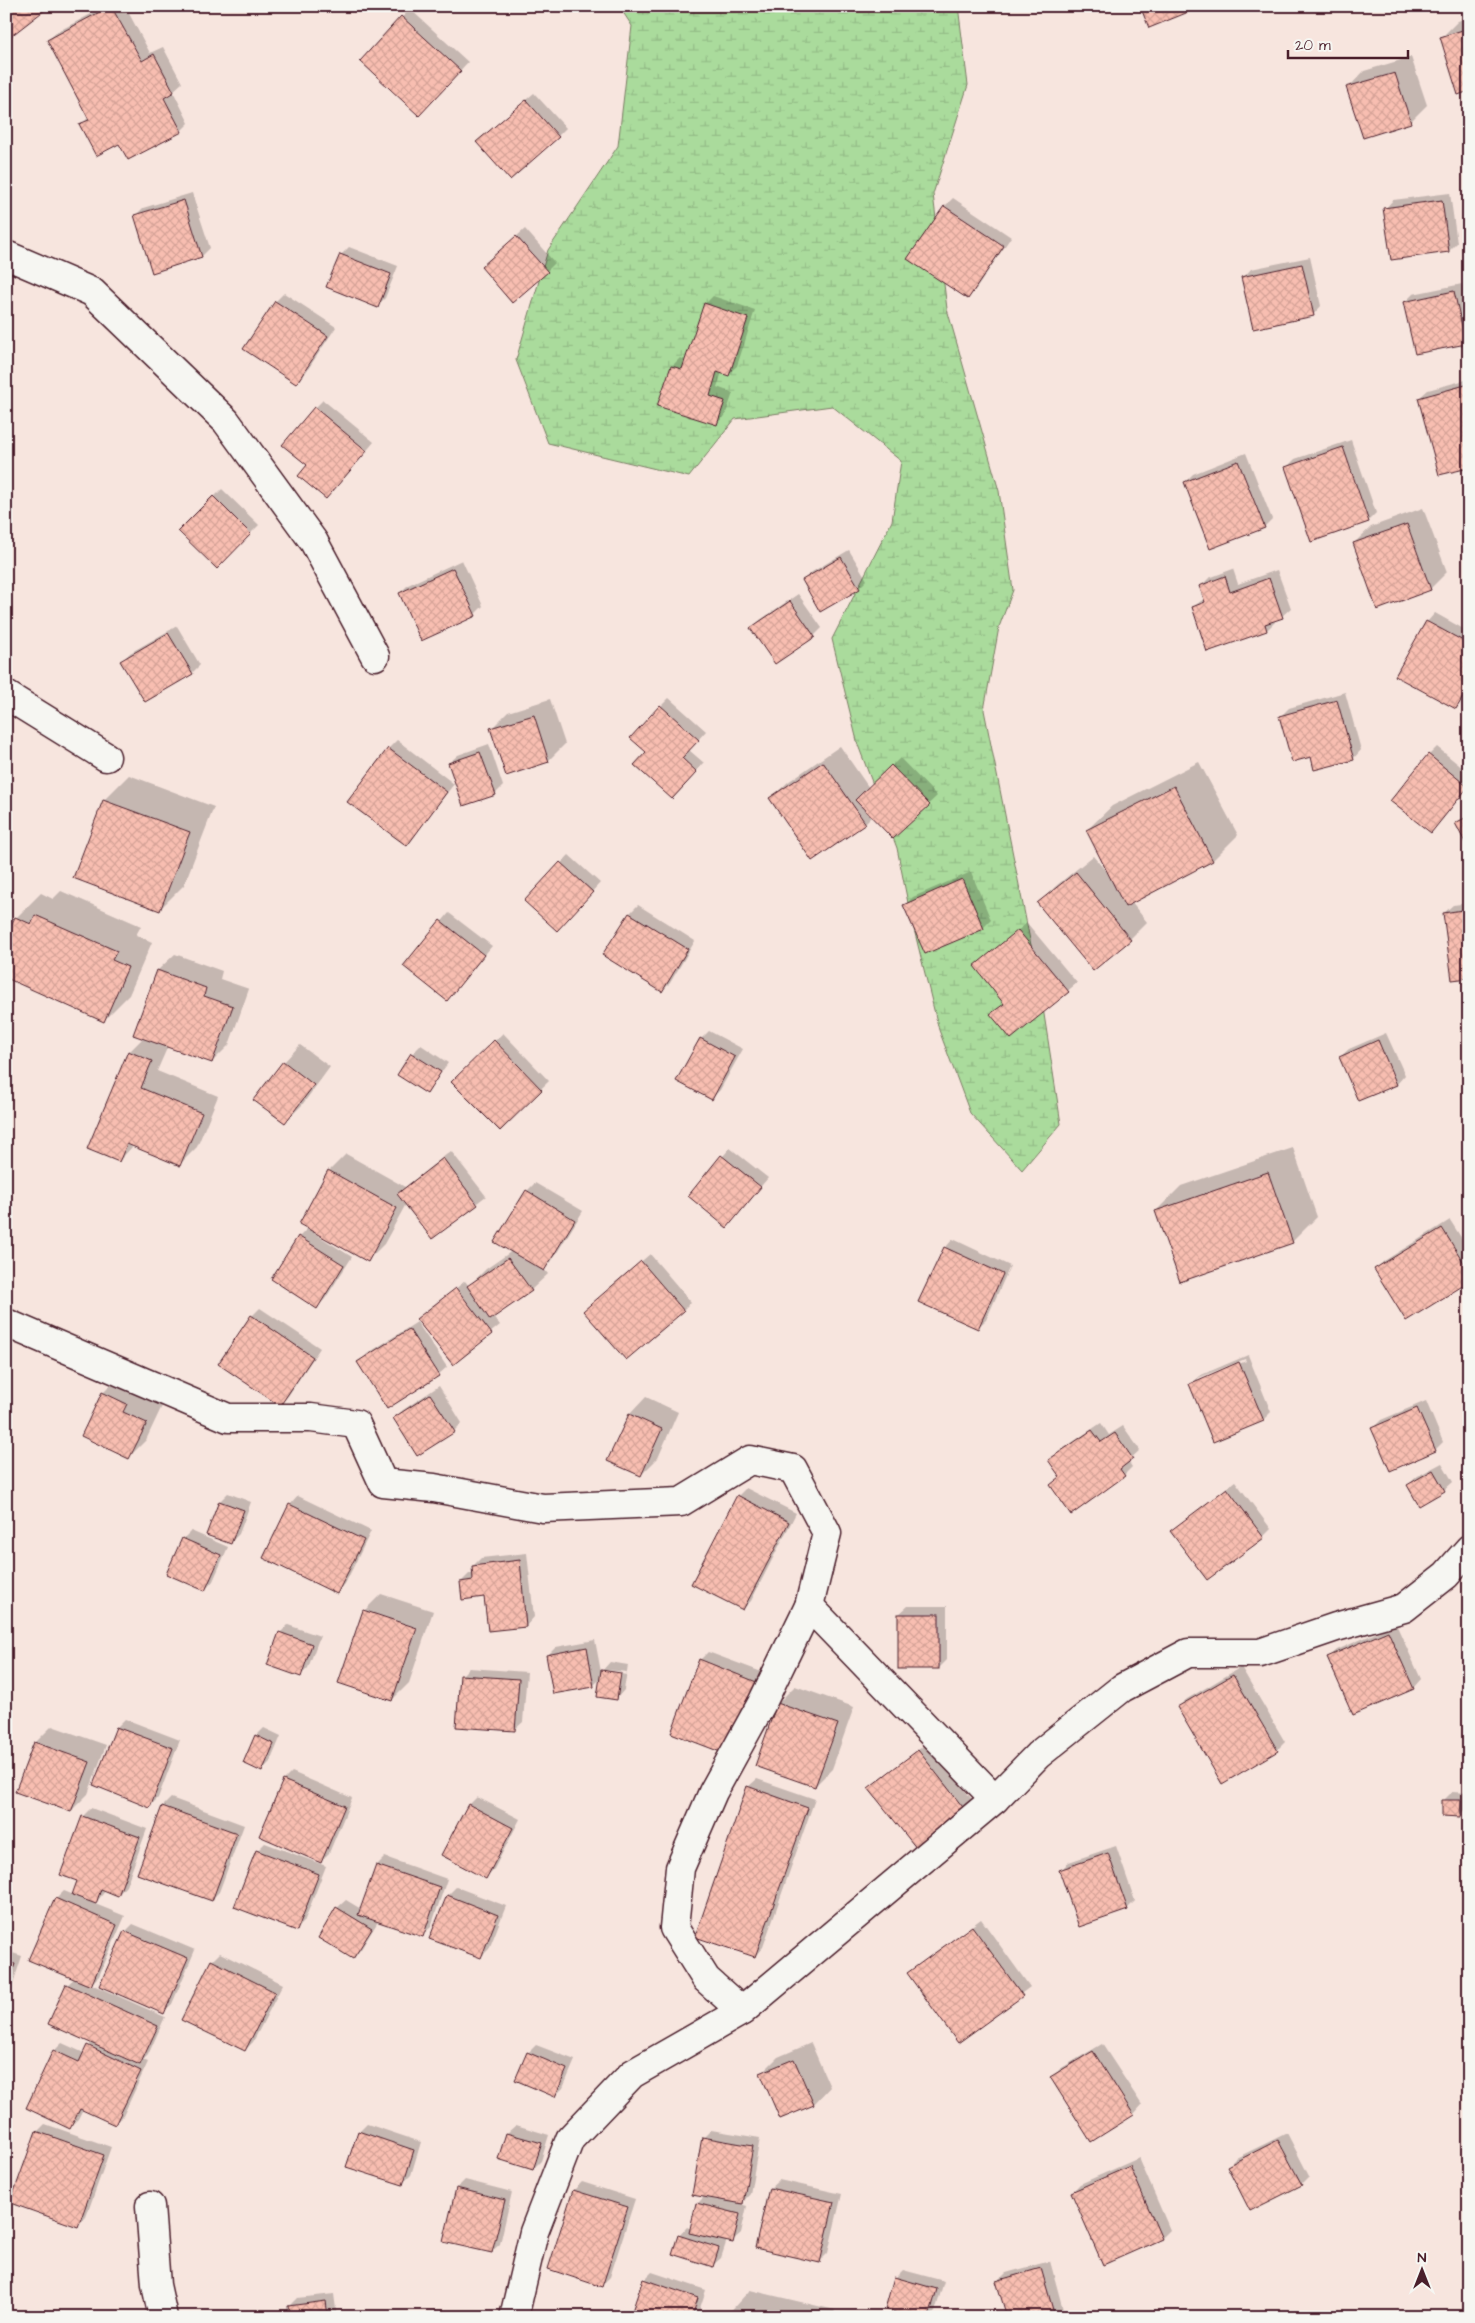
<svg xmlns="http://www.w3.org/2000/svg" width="1475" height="2323" viewBox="0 0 1475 2323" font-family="'Architects Daughter',sans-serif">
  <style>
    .wetland { fill: url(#wetland-marsh); stroke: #7a7d64 }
    .shadow { fill: #0003; fill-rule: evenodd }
    .building { fill: url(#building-cross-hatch); stroke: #4a1f2b }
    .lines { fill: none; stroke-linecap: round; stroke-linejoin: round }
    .minor-casing { stroke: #4a1f2b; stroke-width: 31 }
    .minor { stroke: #f6f6f2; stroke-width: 28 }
  </style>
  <defs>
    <pattern id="wetland-marsh" width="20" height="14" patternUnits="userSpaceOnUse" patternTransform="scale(1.25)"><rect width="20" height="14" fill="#aadb9c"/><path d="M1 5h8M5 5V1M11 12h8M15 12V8" fill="none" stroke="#94bc87"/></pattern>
    <pattern id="building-cross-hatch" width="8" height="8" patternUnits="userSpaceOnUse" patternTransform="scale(1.25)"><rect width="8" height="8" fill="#f8beb1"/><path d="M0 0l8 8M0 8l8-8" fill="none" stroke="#d6a398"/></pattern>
  </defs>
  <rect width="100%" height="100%" fill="#f7e5de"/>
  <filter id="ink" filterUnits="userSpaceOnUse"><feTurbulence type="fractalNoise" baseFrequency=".02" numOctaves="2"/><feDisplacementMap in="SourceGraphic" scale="10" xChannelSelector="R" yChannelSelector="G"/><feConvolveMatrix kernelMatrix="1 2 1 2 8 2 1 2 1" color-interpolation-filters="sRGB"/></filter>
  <g filter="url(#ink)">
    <polygon class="wetland" points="619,6 958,6 968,85 933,194 947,309 999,491 1013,590 999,627 984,710 1041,995 1061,1124 1022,1170 970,1113 939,1030 910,913 897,848 858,745 832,639 892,521 901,461 832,406 735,419 689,477 548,443 516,360 548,250 618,146 632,26"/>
    <g class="shadow">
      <polygon points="106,6 125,6 150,53 163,47 182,83 173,91 189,123 181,131 120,142 81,125 89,117 48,40 57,32"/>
      <polygon points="410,9 468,62 427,106 361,61"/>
      <polygon points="1469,17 1469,90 1441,38 1458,21"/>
      <polygon points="1411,57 1427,105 1410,122 1348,88 1364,71"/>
      <polygon points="534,93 566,128 558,136 486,134"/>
      <polygon points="192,193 210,248 202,256 135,216 143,208"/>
      <polygon points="1450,193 1457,243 1449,251 1385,209 1393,200"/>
      <polygon points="953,198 1011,237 976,289 968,298 909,258 945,206"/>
      <polygon points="525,229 555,263 547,271 491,259"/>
      <polygon points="349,247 398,266 385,298 377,306 341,255"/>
      <polygon points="1310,257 1321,306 1313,315 1243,278 1251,269"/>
      <polygon points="1462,284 1469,313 1469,339 1465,343 1405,302 1413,294"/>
      <polygon points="6,293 11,303 6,307"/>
      <polygon points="284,293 336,327 304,375 296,383 245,349 276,301"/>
      <polygon points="713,296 755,310 737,366 728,374 722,372 717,387 733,393 725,416 716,424 672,366 680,358 686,360 705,304"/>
      <polygon points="1469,379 1469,466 1419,398 1428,390"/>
      <polygon points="323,400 374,442 334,489 315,408"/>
      <polygon points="1351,440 1376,513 1368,521 1287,467 1295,459"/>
      <polygon points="1246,453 1272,519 1264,527 1185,482 1193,474"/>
      <polygon points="222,489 259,525 217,567 180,531"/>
      <polygon points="1423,508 1447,572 1430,589 1354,543 1371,527"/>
      <polygon points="849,550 867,580 859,588 803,580 812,572"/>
      <polygon points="462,560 483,606 475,614 400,593 408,585"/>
      <polygon points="1233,569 1238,584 1277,570 1291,608 1282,616 1274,619 1275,622 1267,630 1193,607 1205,598 1201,586 1209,578"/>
      <polygon points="798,594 822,628 814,636 776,662 752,628 760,620"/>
      <polygon points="1435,613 1469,632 1469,692 1456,708 1427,622"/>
      <polygon points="177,626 200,665 192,673 122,661 130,653"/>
      <polygon points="1345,692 1361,750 1353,759 1312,756 1281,716 1289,708"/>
      <polygon points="669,698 706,731 689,750 704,763 680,789 648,752 661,706"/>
      <polygon points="550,699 565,744 548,761 491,729 508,712"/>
      <polygon points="397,740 454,784 407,844 388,749"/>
      <polygon points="489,744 503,786 495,794 449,763 458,755"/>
      <polygon points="840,746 869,788 900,758 937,796 893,838 872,816 865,823 771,798 788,782"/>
      <polygon points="1437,747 1469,773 1469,787 1430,832 1429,755"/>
      <polygon points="1199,762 1238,835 1213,860 1131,902 1147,922 1130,939 1093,969 1039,903 1056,886 1093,856 1110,876 1087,830 1112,806"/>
      <polygon points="129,775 214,807 184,885 159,910 74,877 104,800"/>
      <polygon points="1469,814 1469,847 1457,824"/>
      <polygon points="569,855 600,883 565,921 525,901"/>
      <polygon points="971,872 991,920 983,928 905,905 913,897"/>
      <polygon points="61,891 141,926 136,935 152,942 129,995 104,1020 16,918 41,893 53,899"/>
      <polygon points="1469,903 1469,977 1444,913 1453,905"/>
      <polygon points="638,905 695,941 670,983 662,991 604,955 630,913"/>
      <polygon points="449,913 492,946 447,999 405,966"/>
      <polygon points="1027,923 1077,983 1011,1038 992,1014 1005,1002 975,966"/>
      <polygon points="175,954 222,971 220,979 249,989 229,1045 212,1062 168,1046 157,1071 218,1096 197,1147 180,1164 134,1145 119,1161 129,1052 144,1037 135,1034 158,970"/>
      <polygon points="709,1031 743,1049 720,1090 712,1098 701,1039"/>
      <polygon points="503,1033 549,1081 500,1129 453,1082"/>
      <polygon points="1386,1033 1405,1075 1397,1084 1359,1100 1340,1057 1349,1049"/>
      <polygon points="300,1045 330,1067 302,1105 285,1122 284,1062"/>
      <polygon points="421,1045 448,1063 427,1092 399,1074 412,1054"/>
      <polygon points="730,1148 768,1178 727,1226 689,1196"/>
      <polygon points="1293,1148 1317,1217 1292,1242 1156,1211 1181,1186"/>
      <polygon points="451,1151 486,1196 432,1238 406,1204 384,1244 367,1261 315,1231 314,1233 352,1257 325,1299 317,1307 299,1237 308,1228 329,1171 346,1154 405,1187"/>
      <polygon points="535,1183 583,1211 551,1262 544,1269 548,1274 531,1290 493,1316 500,1325 453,1363 418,1319 465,1281 469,1286 486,1269 512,1251 527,1191"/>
      <polygon points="1450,1220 1469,1250 1469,1280 1376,1269 1384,1261"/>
      <polygon points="953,1239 1010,1266 986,1320 977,1328 945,1248"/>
      <polygon points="650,1254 691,1302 683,1310 593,1303"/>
      <polygon points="260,1308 320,1348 288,1396 280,1404 252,1316"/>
      <polygon points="417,1322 447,1367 438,1375 359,1363 367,1354"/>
      <path d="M1248 1355 1271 1412 1263 1420 1190 1384 1199 1376ZM1245 1359 1246 1361 1198 1381V1378Z"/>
      <polygon points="120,1376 139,1395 162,1406 146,1440 129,1457 103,1393"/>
      <polygon points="439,1386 462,1423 454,1431 394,1418 403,1410"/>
      <polygon points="646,1397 678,1412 658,1458 641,1475 630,1414"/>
      <polygon points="1426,1401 1443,1442 1435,1450 1373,1428 1381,1420"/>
      <polygon points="1101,1423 1109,1435 1123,1426 1140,1450 1128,1461 1132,1467 1124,1475 1071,1513 1052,1485 1061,1476 1050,1460 1058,1452"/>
      <polygon points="1442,1463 1453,1482 1444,1490 1419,1504 1408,1486 1416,1477"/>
      <polygon points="1235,1481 1271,1529 1263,1537 1172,1531"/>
      <polygon points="746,1488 796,1513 751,1601 743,1609 738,1496"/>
      <polygon points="228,1493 251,1502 239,1534 231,1542 208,1534 220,1501"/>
      <polygon points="298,1496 371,1531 345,1584 337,1592 290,1505"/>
      <polygon points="191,1531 228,1547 213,1581 205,1590 183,1539"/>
      <polygon points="527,1553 534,1617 526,1626 485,1596 461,1582 469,1574 474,1574 473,1566 481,1558"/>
      <polygon points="381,1594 433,1611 409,1683 392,1700 364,1611"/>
      <polygon points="908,1606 947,1606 947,1660 939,1668 899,1614"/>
      <polygon points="1396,1624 1421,1679 1413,1688 1328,1658 1337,1650"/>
      <polygon points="288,1625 320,1636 308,1668 300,1676 280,1633"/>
      <path d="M595 1640 601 1672 610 1662 628 1665 624 1690 616 1699 601 1678 593 1686 548 1655 556 1647ZM607 1670 627 1672V1675L607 1672Z"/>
      <polygon points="708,1652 767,1674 739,1746 700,1660"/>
      <polygon points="1241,1667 1285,1742 1277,1750 1178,1707 1187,1699"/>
      <polygon points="469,1668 527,1672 523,1722 514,1730 461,1676"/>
      <polygon points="795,1686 854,1707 832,1769 815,1786 756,1765 778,1703"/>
      <polygon points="125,1719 180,1740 158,1798 150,1806 95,1784 117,1727"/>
      <polygon points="52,1726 106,1745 88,1794 71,1811 35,1743"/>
      <polygon points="264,1728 281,1736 270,1762 262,1770 256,1736"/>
      <polygon points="927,1743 974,1802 966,1810 870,1788"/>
      <polygon points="292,1772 352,1798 329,1853 321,1861 260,1836 284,1780"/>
      <polygon points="757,1779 815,1799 763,1947 755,1956 748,1787"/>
      <polygon points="1452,1792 1469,1793 1467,1807 1459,1816 1444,1800"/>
      <polygon points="477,1797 520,1819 494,1869 486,1877 469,1805"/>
      <polygon points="171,1798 244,1825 219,1892 211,1900 138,1873 163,1806"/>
      <polygon points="91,1808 147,1829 126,1886 118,1895 106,1890 95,1904 125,1916 99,1976 91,1984 165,2017 148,2055 143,2060 148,2062 123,2116 115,2124 83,2109 78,2119 70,2127 54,2051 62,2043 84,2053 92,2042 67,1985 75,1978 56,1899 64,1891 74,1895 79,1881 62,1875 83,1816"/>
      <polygon points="265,1843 326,1866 304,1922 296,1930 257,1851"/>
      <polygon points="1116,1846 1135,1901 1127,1909 1061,1870 1069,1862"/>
      <polygon points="385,1857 447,1879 431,1927 422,1935 379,1920 361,1949 353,1958 337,1908 346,1900 361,1909 377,1865"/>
      <polygon points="456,1887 506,1906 489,1949 481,1957 448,1895"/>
      <polygon points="981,1919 1030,1987 958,2041 909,1973"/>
      <polygon points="133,1924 195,1950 172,2004 163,2012 125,1932"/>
      <polygon points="6,1951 22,1956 6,2005"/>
      <polygon points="220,1953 283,1984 253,2042 245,2050 212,1961"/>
      <polygon points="811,2043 830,2087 814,2104 781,2118 761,2074 778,2057"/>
      <polygon points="1102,2044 1142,2105 1134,2114 1092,2140 1052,2078 1060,2069"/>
      <polygon points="536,2045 575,2060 563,2088 555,2096 528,2053"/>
      <polygon points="45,2124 111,2147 86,2217 78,2225 37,2132"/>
      <polygon points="367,2124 421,2142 411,2175 402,2184 359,2132"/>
      <polygon points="516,2125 549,2135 541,2161 533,2169 499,2158 507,2133"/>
      <polygon points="711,2130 760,2138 750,2194 741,2204 747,2206 741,2233 732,2241 727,2240 721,2258 712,2266 679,2236 687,2227 691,2229 697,2204 705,2196 703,2138"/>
      <polygon points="1287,2133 1309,2176 1301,2184 1228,2166 1236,2158"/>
      <polygon points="1139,2158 1170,2230 1162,2238 1103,2263 1072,2192 1080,2184"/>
      <polygon points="465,2180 512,2192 500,2244 491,2252 457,2188"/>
      <polygon points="779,2180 842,2194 828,2253 820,2261 770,2188"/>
      <polygon points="582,2182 635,2199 610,2277 602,2285 574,2190"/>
      <polygon points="1050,2261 1065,2317 1008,2317 998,2281 1006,2273"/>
      <polygon points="903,2270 944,2281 935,2312 930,2317 916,2317 895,2278"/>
      <polygon points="652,2272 706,2290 697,2317 632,2317 644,2280"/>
      <polygon points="750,2290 835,2310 833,2317 725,2317"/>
      <polygon points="334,2294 337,2317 290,2317 289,2306 297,2298"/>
    </g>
    <g class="building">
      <polygon points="6,6 50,6 6,40"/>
      <polygon points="111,6 142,61 154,54 174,92 164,98 182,132 128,160 119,144 96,156 79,124 89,120 47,40"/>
      <polygon points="1140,6 1194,6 1196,9 1149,28"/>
      <polygon points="401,16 461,71 419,116 360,61"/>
      <polygon points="1469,28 1469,91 1458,95 1440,37"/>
      <polygon points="1395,73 1411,123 1363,138 1346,87"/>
      <polygon points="526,100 559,137 510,180 476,142"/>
      <polygon points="184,200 202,257 152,273 134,215"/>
      <polygon points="1442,200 1449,252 1391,260 1383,208"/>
      <polygon points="944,206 1004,246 968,299 907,259"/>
      <polygon points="516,236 548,272 512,303 481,267"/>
      <polygon points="340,254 391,274 378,308 326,287"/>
      <polygon points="1302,264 1314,316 1253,329 1241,277"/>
      <polygon points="1454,291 1466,344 1415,354 1403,302"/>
      <polygon points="275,301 328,336 296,384 243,349"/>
      <polygon points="704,303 748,318 729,376 717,372 710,396 725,401 717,425 657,406 671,366 682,369"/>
      <polygon points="1469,384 1469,468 1439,475 1418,398"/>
      <polygon points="314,407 367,451 326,499 298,476 307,465 282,445"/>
      <polygon points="1343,447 1369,522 1311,542 1285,467"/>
      <polygon points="1238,461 1265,528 1210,549 1184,482"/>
      <polygon points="213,496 251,534 217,569 178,531"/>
      <polygon points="1407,524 1431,590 1377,610 1353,543"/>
      <polygon points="841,557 860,589 820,612 802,580"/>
      <polygon points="453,568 476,616 421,641 399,593"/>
      <polygon points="1225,576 1230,592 1269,578 1283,618 1265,624 1267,631 1207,652 1192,607 1205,602 1199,586"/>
      <polygon points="790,601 815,637 775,664 750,628"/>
      <polygon points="1426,621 1469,644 1469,687 1456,709 1395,676"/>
      <polygon points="168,633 193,674 145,702 120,661"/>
      <polygon points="1337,700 1354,760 1314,770 1311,757 1292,762 1279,716"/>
      <polygon points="660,705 699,740 682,758 697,772 672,799 634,765 646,752 630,738"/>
      <polygon points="534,715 549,762 506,776 490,728"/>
      <polygon points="388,748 447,792 407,846 347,802"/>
      <polygon points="480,752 496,795 463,806 448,763"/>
      <polygon points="1428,754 1468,787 1431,833 1390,801"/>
      <polygon points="823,762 866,824 812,861 769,798"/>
      <polygon points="891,765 930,805 893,839 855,800"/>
      <polygon points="1174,786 1213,861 1125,907 1086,830"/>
      <polygon points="103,800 190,832 160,911 73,878"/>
      <polygon points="1469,816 1469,850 1455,823"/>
      <polygon points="560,862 593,892 557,931 524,901"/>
      <polygon points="1076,872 1131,940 1093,971 1037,903"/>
      <polygon points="962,879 984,929 925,954 903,905"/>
      <polygon points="1469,909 1469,978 1452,980 1443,913"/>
      <polygon points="629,913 688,949 662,992 602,955"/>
      <polygon points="35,915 117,951 112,960 128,967 104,1022 6,978 6,936 15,917 31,924"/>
      <polygon points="440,920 484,955 447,1001 403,966"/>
      <polygon points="1018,930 1069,992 1011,1039 990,1014 1004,1004 974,966"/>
      <polygon points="157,970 206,988 204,996 233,1006 212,1063 133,1035"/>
      <polygon points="700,1038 735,1057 712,1100 676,1081"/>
      <polygon points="494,1040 542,1090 500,1131 451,1082"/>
      <polygon points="1378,1040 1397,1085 1358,1101 1339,1057"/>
      <polygon points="128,1051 152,1061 141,1088 202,1113 180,1166 127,1144 119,1162 87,1149"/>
      <polygon points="411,1053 441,1072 427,1094 397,1075"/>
      <polygon points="283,1061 314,1085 285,1123 253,1100"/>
      <polygon points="721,1155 761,1187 727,1228 688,1196"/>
      <polygon points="443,1158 478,1205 432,1239 397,1194"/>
      <polygon points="328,1170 397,1208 368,1262 299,1224"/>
      <polygon points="1268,1172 1293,1243 1180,1282 1155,1211"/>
      <polygon points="526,1190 575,1220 544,1271 494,1242"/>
      <polygon points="1442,1228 1469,1271 1469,1282 1406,1321 1374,1269"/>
      <polygon points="298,1236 344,1265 317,1309 271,1279"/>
      <polygon points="944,1247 1003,1274 978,1329 918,1302"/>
      <polygon points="508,1258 532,1291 490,1320 467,1286"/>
      <polygon points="641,1261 684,1311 626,1360 583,1311"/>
      <polygon points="456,1288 492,1334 453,1365 416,1319"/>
      <polygon points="251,1315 313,1357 280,1406 218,1364"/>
      <polygon points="409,1329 439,1376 387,1409 357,1362"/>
      <polygon points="1239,1362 1264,1421 1213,1442 1189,1384"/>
      <polygon points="102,1392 127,1404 123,1412 147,1423 129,1459 81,1436"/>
      <polygon points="430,1394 455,1432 417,1456 393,1418"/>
      <polygon points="1417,1408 1436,1451 1390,1471 1371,1428"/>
      <polygon points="629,1414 662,1429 641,1476 607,1461"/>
      <polygon points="1092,1430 1101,1442 1115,1433 1133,1459 1120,1469 1125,1476 1071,1515 1050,1485 1060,1477 1048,1460"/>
      <polygon points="1433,1470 1445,1491 1419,1506 1407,1485"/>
      <polygon points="1227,1488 1264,1538 1207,1580 1170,1531"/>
      <polygon points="737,1495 789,1522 743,1610 691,1584"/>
      <polygon points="219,1501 244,1510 231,1544 206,1535"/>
      <polygon points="289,1504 364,1540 337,1594 263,1558"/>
      <polygon points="182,1538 221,1555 205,1591 166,1574"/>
      <polygon points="520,1560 526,1627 488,1631 484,1597 462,1600 460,1582 473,1580 472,1566"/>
      <polygon points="363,1610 417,1628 392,1701 338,1683"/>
      <rect x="898" y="1614" width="41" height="55"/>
      <polygon points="1388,1631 1414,1689 1353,1715 1327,1657"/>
      <polygon points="279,1632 312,1644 301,1677 267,1665"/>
      <polygon points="587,1647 594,1687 553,1694 546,1655"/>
      <polygon points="699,1659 759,1683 731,1756 671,1733"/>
      <polygon points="601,1670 621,1673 617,1700 597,1697"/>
      <polygon points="460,1675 519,1679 515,1731 456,1727"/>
      <polygon points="1233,1675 1278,1751 1222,1784 1177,1707"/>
      <polygon points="777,1703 838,1724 815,1787 755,1766"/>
      <polygon points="116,1727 173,1748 150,1808 93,1785"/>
      <polygon points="255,1735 274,1744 262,1772 243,1763"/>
      <polygon points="34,1742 90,1762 71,1812 15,1792"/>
      <polygon points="918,1750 966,1811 917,1849 868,1788"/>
      <polygon points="283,1780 345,1806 321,1863 259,1836"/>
      <polygon points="747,1786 808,1808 755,1957 695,1937"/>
      <polygon points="1442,1800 1461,1800 1460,1817 1442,1816"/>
      <polygon points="468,1804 513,1828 486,1879 441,1855"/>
      <polygon points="162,1806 237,1833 212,1901 137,1874"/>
      <polygon points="82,1816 140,1837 118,1896 101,1889 96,1904 72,1895 77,1881 60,1875"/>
      <polygon points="256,1850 319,1874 297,1931 234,1907"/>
      <polygon points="1108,1853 1128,1910 1079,1927 1059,1870"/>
      <polygon points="376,1865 440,1887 423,1937 358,1915"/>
      <polygon points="447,1895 498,1915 481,1958 429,1939"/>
      <polygon points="55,1898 117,1925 91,1986 28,1960"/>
      <polygon points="336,1907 372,1929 353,1959 318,1938"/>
      <polygon points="972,1926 1023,1996 958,2043 907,1973"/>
      <polygon points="124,1931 188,1958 164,2014 99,1986"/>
      <polygon points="211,1960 275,1992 245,2051 181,2020"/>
      <polygon points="6,1962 15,1964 6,1991"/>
      <polygon points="66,1984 158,2026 140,2065 48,2024"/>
      <polygon points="87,2045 141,2071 115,2125 80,2109 70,2129 26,2108 53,2050 79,2062"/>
      <polygon points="1093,2051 1134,2115 1091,2142 1050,2077"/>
      <polygon points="527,2052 567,2069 555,2097 515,2080"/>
      <polygon points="794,2059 814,2105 780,2119 760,2073"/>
      <polygon points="36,2131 104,2155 78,2227 10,2203"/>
      <polygon points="358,2131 414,2150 403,2185 346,2167"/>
      <polygon points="506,2133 542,2143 533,2170 498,2159"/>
      <polygon points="702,2137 753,2146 743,2204 692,2195"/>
      <polygon points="1278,2140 1302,2185 1250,2211 1227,2166"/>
      <polygon points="1130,2166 1162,2239 1103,2265 1071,2192"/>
      <polygon points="456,2188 505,2200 492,2253 443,2242"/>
      <polygon points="769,2188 834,2202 820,2263 755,2248"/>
      <polygon points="573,2190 628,2207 602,2287 548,2269"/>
      <polygon points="696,2203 740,2214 733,2243 689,2233"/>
      <polygon points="678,2235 719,2248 713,2267 672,2254"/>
      <polygon points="1041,2268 1055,2317 1007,2317 996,2281"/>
      <polygon points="894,2277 937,2289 929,2317 911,2317 885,2309"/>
      <polygon points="643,2279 698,2298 692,2317 630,2317"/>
      <polygon points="326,2301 328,2317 289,2317 288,2306"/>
    </g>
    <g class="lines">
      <g class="minor-casing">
        <g id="minor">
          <polyline points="6,255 92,292 226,421 314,542 375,656"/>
          <polyline points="6,695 106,757"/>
          <polyline points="6,1323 228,1418 311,1418 356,1424 383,1483 434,1488 543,1508 681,1502 750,1460 793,1469 827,1533 809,1606 762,1703 713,1792 680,1868 674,1928 706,1979 742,2011"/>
          <polyline points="809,1606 995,1799"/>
          <polyline points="150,2206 156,2285 163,2317"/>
          <polyline points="514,2317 534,2232 570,2139 632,2074 742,2011 995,1799 1038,1755 1122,1688 1188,1653 1260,1653 1336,1627 1404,1608 1446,1575 1469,1549"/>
        </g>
      </g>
      <use href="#minor" class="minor"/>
    </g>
  </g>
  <rect width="1475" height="2323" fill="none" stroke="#f6f6f2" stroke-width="25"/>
  <rect x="12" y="12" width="1450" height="2298" fill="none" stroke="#4a1f2b" stroke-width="2" filter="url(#ink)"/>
  <g transform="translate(1422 2270)" stroke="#f6f6f2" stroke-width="4" paint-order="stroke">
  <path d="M0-4L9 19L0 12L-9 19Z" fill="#4a1f2b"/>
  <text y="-8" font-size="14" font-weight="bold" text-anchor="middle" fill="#4a1f2b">N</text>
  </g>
  <path d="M1288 50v8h120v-8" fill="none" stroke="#4a1f2b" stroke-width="2.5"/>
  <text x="1295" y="50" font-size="15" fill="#4a1f2b" stroke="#f6f6f2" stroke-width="4" paint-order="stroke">20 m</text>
</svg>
